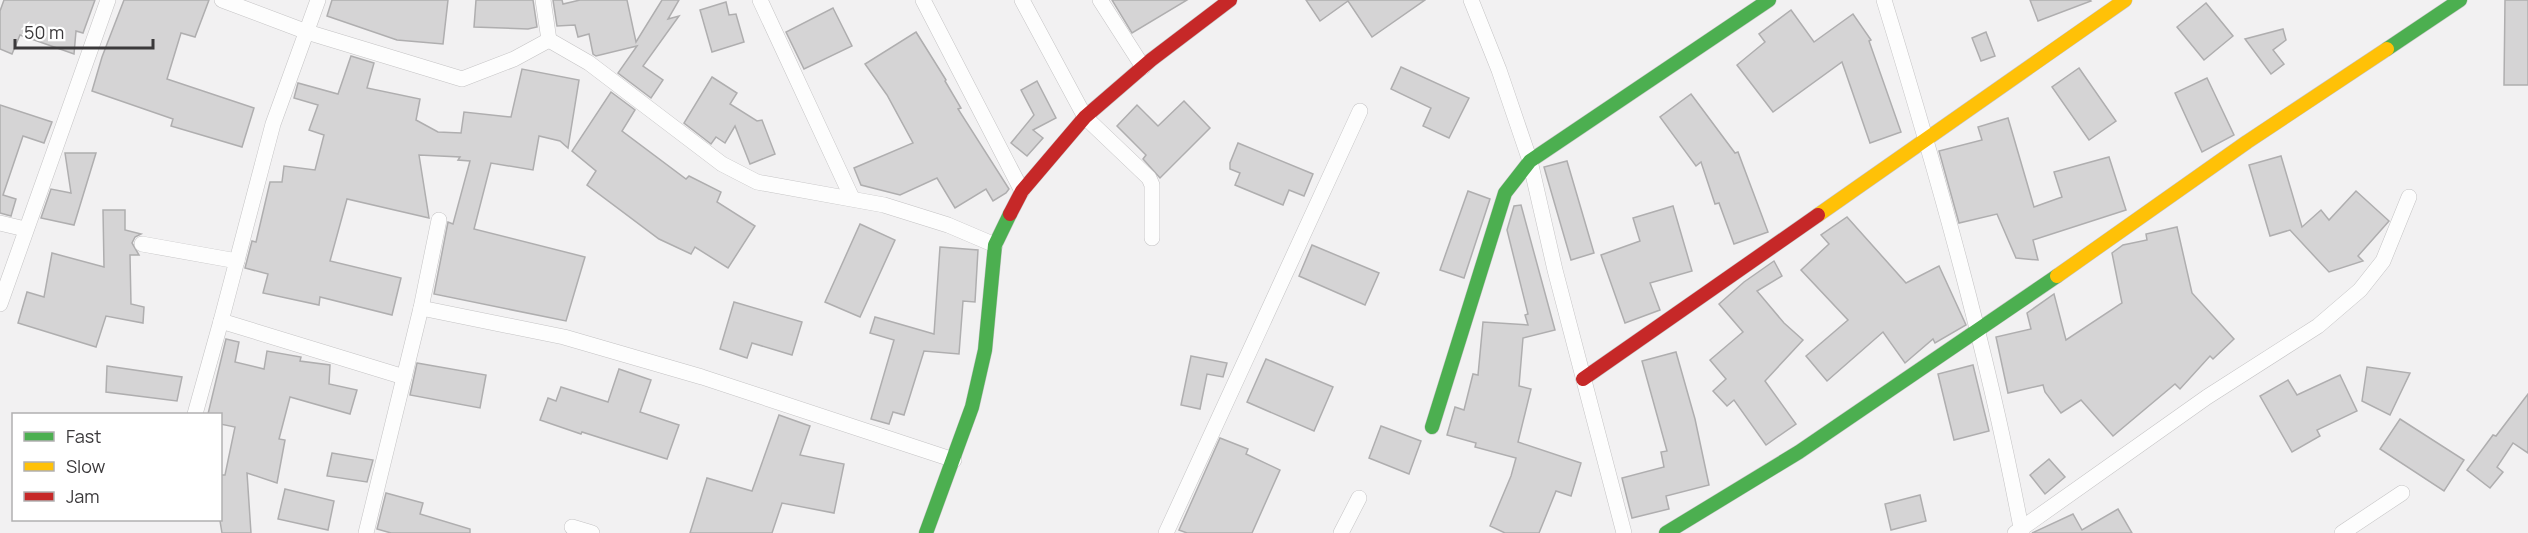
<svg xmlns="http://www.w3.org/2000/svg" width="2528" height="533" viewBox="0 0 2528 533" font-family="Manrope,sans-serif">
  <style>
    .building { fill: #d5d4d5; stroke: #afaeaf; stroke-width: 1.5 }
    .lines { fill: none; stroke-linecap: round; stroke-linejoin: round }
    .street-casing { stroke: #c4c3c4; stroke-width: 16 }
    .fast-casing { stroke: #c4c3c4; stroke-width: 15 }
    .slow-casing { stroke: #c4c3c4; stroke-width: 15 }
    .jam-casing { stroke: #c4c3c4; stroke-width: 15 }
    .street { stroke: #fdfdfd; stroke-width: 15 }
    .fast { stroke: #4caf50; stroke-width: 14 }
    .slow { stroke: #ffc107; stroke-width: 14 }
    .jam { stroke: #c62828; stroke-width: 14 }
  </style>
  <rect width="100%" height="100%" fill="#f2f1f2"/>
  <g class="building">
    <polygon points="4,0 95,0 83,33 76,31 74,54 20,35 12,54 0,49 0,11"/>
    <polygon points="124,0 209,0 195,37 181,33 167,79 254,108 242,147 171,126 173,119 92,91 102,57"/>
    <polygon points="332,0 448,0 443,44 397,40 327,16"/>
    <polygon points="476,0 533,0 537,27 528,29 474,27"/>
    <polygon points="553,0 562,0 563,4 580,0 627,0 636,42 662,0 679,0 668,19 679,16 643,66 663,80 651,98 618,73 637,46 596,56 593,54 589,34 578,37 575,25 557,26"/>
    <polygon points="1112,0 1187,0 1132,33"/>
    <polygon points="1306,0 1425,0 1372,37 1348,1 1320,21"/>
    <polygon points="2030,0 2090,0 2091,1 2038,21"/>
    <polygon points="2505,0 2528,0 2528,85 2504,85"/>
    <polygon points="726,2 729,15 736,14 744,42 712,52 700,10"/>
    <polygon points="2206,3 2233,36 2204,60 2177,27"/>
    <polygon points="833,8 852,46 804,69 786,32"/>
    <polygon points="1791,10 1814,42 1853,14 1871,40 1869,41 1901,132 1870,143 1842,62 1773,112 1737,65 1765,42 1759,34"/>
    <polygon points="2283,29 2286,40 2273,50 2284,64 2271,74 2245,39"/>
    <polygon points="916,32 946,80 945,81 961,108 958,109 1009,189 1006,193 993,201 986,189 955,208 937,178 900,195 861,185 854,168 913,143 887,95 865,64"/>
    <polygon points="1986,32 1995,56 1981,61 1972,38"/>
    <polygon points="351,56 374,63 367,88 420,99 416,120 438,132 461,133 464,112 511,117 522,69 579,80 568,148 560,141 539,136 533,170 491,163 474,229 585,257 566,321 434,294 448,222 453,224 470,161 458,160 460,157 419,155 429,218 347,199 330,261 401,278 392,315 320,297 319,305 263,293 268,274 245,268 252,241 256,242 270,182 282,182 284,166 315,170 324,135 309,130 318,105 294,98 298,83 338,94"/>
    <polygon points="1401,67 1469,98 1449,138 1423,126 1431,108 1391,89"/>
    <polygon points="2079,68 2116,121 2089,140 2052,87"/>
    <polygon points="712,77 737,93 730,104 757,121 762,120 775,154 750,164 735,126 725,143 716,137 711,144 684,123"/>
    <polygon points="2207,78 2234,135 2202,152 2175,93"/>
    <polygon points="1037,81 1056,118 1033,130 1043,138 1027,156 1011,143 1034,115 1021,90"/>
    <polygon points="611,92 635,110 622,131 686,179 689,176 721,192 717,202 755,226 728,268 695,247 691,254 659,239 587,185 596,171 572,151"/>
    <polygon points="1691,94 1735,153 1738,152 1768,232 1734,244 1719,203 1715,204 1701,162 1696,166 1660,117"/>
    <polygon points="1184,101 1210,128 1160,178 1143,159 1146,155 1117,126 1137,105 1158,126"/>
    <polygon points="0,105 52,122 44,143 23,136 3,195 16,199 11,216 0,213"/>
    <polygon points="2008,118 2034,207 2062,197 2054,172 2109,157 2126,210 2033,240 2038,260 2016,258 1997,214 1959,223 1939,151 1982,140 1978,127"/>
    <polygon points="1238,143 1313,174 1304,196 1289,190 1283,205 1235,185 1240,173 1230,169 1230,163"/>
    <polygon points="65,153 96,153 74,225 41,218 51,189 71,193"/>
    <polygon points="2281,156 2302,227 2321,210 2329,220 2356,191 2389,221 2358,256 2363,261 2329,272 2290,230 2270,236 2249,165"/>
    <polygon points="1567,161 1594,253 1571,260 1544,167"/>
    <polygon points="1468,191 1490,199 1464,278 1440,270"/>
    <polygon points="1521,205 1555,330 1523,338 1519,386 1531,389 1518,442 1581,463 1571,496 1556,491 1539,533 1505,533 1490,526 1511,476 1516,458 1475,447 1476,443 1447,435 1455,407 1464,410 1473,374 1478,375 1483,322 1528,325 1525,315 1528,314 1507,230 1514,206"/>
    <polygon points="1673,206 1692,271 1650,283 1660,310 1625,323 1601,255 1640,241 1633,218"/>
    <polygon points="103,210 125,210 125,230 141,234 135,237 132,243 139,255 130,255 131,304 144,307 143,323 106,316 96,347 18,323 27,292 44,297 52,253 104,267"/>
    <polygon points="1847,217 1906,283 1939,266 1966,325 1935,343 1933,339 1905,363 1883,332 1827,381 1806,356 1848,320 1801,270 1829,244 1821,235"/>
    <polygon points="860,224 895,240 860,317 825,302"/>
    <polygon points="2177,227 2192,293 2234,339 2213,359 2210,356 2180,389 2175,384 2113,436 2081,400 2061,413 2045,392 2043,385 2008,393 1996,337 2031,329 2027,313 2054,294 2066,340 2122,303 2112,253 2123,245 2147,240 2146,234"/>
    <polygon points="1312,245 1379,273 1365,305 1299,276"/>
    <polygon points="940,247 978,250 975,302 963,301 959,354 924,351 904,415 893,412 889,424 871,419 894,340 870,333 875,317 934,334"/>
    <polygon points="1774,261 1782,276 1757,291 1784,323 1803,340 1765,381 1796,424 1766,445 1734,400 1727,406 1713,391 1726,379 1710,360 1743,332 1719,304 1744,282"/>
    <polygon points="734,302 802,322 792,355 752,343 747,358 720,349"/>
    <polygon points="226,339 239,342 235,362 264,369 267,351 301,357 300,361 330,365 329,384 357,390 350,414 290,397 279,439 285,440 277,483 247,473 251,533 222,533 220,521 220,475 225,475 235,427 220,424 220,414 208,414"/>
    <polygon points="1676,352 1695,419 1709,485 1666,496 1669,509 1632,518 1622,478 1664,467 1661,452 1667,451 1642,361"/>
    <polygon points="1191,356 1227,363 1223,377 1207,374 1200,409 1181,405"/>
    <polygon points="1266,359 1333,387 1314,431 1247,402"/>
    <polygon points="417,363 486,375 480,408 410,395"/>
    <polygon points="1973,365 1989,431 1954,440 1938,374"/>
    <polygon points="107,366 182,377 177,401 106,392"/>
    <polygon points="2367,367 2410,373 2390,415 2362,401"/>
    <polygon points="619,369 651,380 640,412 679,425 667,459 582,432 581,434 540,420 548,398 556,401 561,387 608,402"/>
    <polygon points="2340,375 2357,411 2317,430 2320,436 2292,452 2260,396 2288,380 2297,395"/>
    <polygon points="2528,394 2528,453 2513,443 2497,467 2503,472 2490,488 2467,470 2493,435 2496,436"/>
    <polygon points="779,415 810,426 800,455 844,464 834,513 782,503 772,533 690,533 707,478 752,491"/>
    <polygon points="2400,419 2464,460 2444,491 2380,449"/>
    <polygon points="1381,426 1421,441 1409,474 1369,458"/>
    <polygon points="1220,438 1248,449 1246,454 1280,470 1252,533 1187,533 1179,530"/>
    <polygon points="332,453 373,460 367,482 327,476"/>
    <polygon points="2049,459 2065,477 2045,494 2030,475"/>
    <polygon points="285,489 334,501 328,530 278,519"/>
    <polygon points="386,493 423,503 420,514 470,529 470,533 391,533 377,529"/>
    <polygon points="1920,495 1926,521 1891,530 1885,504"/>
    <polygon points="2118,509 2132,533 2032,533 2073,514 2082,530"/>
  </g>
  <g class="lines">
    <g class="street-casing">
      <g id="street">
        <polyline points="222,0 307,32 462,79 514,59 549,40"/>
        <polyline points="318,0 273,124 221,321 404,377"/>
        <polyline points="543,0 549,40"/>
        <polyline points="760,0 852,198"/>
        <polyline points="923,0 1022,191"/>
        <polyline points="1022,0 1085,117 1149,178 1152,185 1152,238"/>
        <polyline points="1100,0 1143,67"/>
        <polyline points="1471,0 1499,70 1530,161 1555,270 1624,533"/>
        <path d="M1884 0C1938 176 1988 352 2022 533"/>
        <polyline points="549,40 589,63 722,164 757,182 884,205 948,225 995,245"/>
        <polyline points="0,223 25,229"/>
        <polyline points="142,244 237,261"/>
        <polyline points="0,304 108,0"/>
        <polyline points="421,308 564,337 702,377 954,460"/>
        <polyline points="195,414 221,321"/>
        <polyline points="572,527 592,533"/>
        <polyline points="366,533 421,308 439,220"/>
        <polyline points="1166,533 1360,111"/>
        <polyline points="1341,533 1359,498"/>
        <polyline points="2015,533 2207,397 2318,326 2360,290 2383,261 2409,197"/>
        <polyline points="2342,533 2402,493"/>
      </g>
    </g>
    <g class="fast-casing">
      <g id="fast">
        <polyline points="2387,49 2460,0"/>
        <polyline points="1432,427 1505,193 1530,161 1769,0"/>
        <polyline points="926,533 972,407 985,350 995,245 1010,214"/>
        <polyline points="1666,533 1799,452 2057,276"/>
      </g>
    </g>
    <g class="slow-casing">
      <g id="slow">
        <polyline points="1818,215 2125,0"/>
        <polyline points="2057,276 2247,142 2387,49"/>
      </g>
    </g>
    <g class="jam-casing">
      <g id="jam">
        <polyline points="1010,214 1022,191 1085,117 1151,60 1230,0"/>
        <polyline points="1583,379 1818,215"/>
      </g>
    </g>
    <use href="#street" class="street"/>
    <use href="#fast" class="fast"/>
    <use href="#slow" class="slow"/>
    <use href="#jam" class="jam"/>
  </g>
  <rect x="12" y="413" width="210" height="108" fill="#ffffff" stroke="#b1b0b1" stroke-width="1.5"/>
  <rect x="24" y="432" width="30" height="9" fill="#4caf50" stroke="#b1b0b1" stroke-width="1.5"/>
  <text x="66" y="443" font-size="18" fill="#3b393b">Fast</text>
  <rect x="24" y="462" width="30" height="9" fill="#ffc107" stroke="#b1b0b1" stroke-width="1.5"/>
  <text x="66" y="473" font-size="18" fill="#3b393b">Slow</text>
  <rect x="24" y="492" width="30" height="9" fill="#c62828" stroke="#b1b0b1" stroke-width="1.5"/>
  <text x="66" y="503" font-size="18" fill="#3b393b">Jam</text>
  <path d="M15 39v9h138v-9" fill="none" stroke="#3b393b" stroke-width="3"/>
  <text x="24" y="39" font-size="18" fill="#3b393b" stroke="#ffffff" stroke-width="4.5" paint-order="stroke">50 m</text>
</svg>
